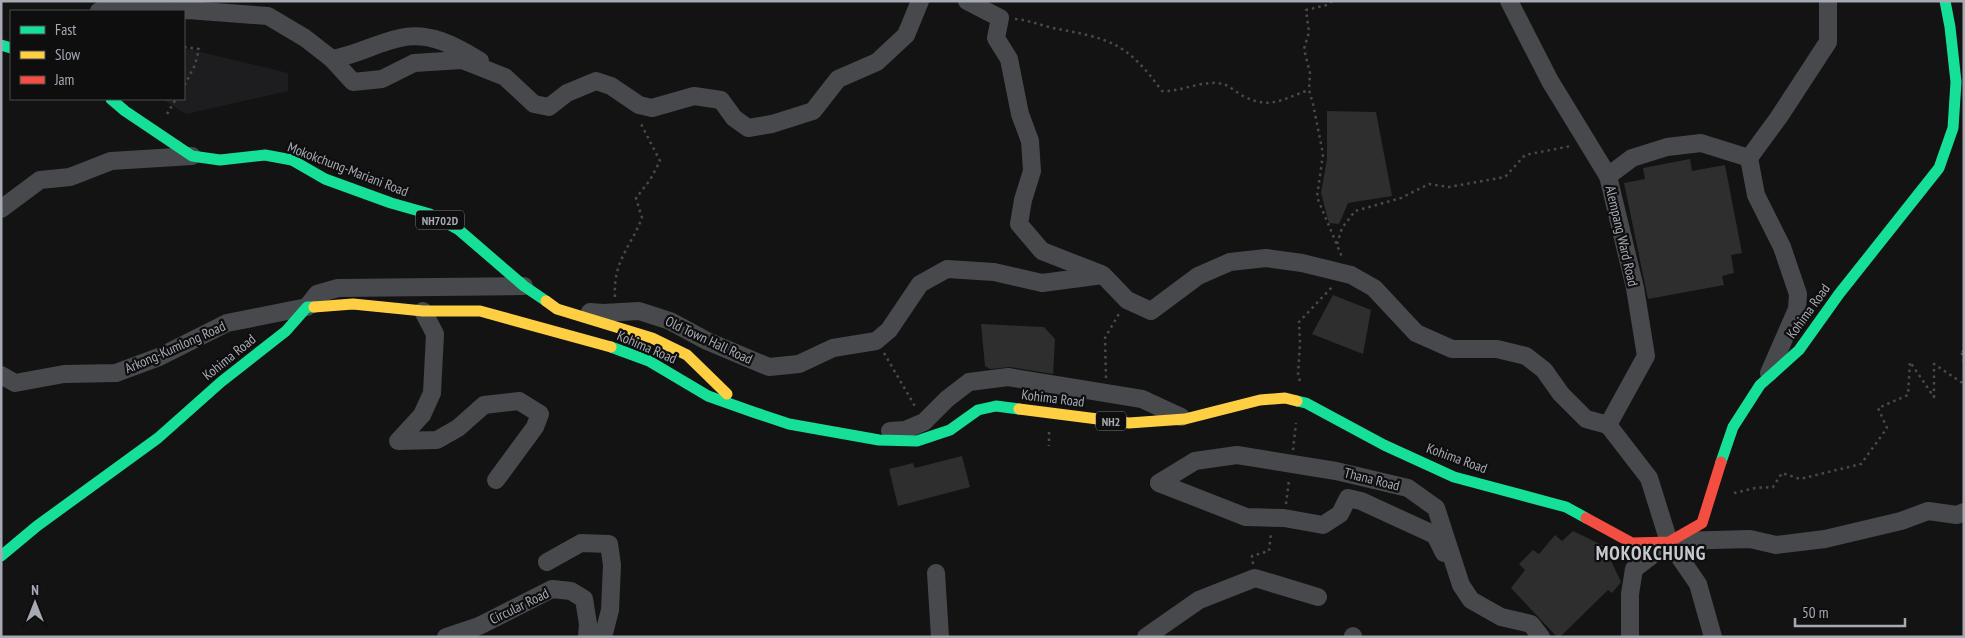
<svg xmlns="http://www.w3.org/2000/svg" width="1965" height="638" viewBox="0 0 1965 638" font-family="'PT Sans Narrow',sans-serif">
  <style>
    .built { fill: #1d1d1f }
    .building { fill: #2e2e2e }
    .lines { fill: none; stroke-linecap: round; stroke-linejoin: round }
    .path { stroke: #494a4d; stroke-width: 2.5; stroke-dasharray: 2.5 4; stroke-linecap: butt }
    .street { stroke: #48494c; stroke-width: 18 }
    .fast { stroke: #16e098; stroke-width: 11 }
    .slow { stroke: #ffcf43; stroke-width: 11 }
    .jam { stroke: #f24e42; stroke-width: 11 }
    .labels { text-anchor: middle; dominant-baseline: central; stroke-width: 4.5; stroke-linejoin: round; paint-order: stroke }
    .shield { fill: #0e0e0f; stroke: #787b82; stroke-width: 1 }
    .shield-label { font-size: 12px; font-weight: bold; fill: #a6aab3 }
    .street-label { font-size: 14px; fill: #a6aab3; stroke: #0e0e0f }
    .district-label { font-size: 19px; font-weight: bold; letter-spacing: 1px; fill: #c6c9cf; stroke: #0e0e0f }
  </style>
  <rect width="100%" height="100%" fill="#131313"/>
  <polygon class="built" points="184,48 288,73 288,91 186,114 162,99 184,99"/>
  <g class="building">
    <polygon points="1327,111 1376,112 1392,196 1348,203 1339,224 1329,223 1321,193 1327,159"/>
    <polygon points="1690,159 1692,171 1725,165 1742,253 1731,255 1734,273 1722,276 1724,285 1648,299 1624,183 1645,179 1643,168"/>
    <polygon points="1333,295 1371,310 1363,354 1312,334"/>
    <polygon points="981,324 1044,327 1055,339 1053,374 1010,367 990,369 985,366"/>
    <polygon points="962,456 970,487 898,506 889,469 913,463 915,468"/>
    <polygon points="1573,531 1604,546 1621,582 1612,593 1608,590 1560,637 1557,637 1511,588 1525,570 1519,564 1533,550 1539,554 1555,535 1562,541"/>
  </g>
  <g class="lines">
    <g class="path">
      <polyline points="1332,1 1327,5 1306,10 1309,32 1304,49 1310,73 1309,90 1313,104 1323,154 1317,197 1342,257"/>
      <path d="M1015 19C1028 20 1040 25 1053 28 1111 39 1126 42 1162 91 1181 92 1205 79 1223 84 1230 86 1237 93 1243 96 1271 110 1282 99 1309 90"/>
      <polyline points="184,47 199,49 195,65 184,86"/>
      <polyline points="167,114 176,99"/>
      <polyline points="1337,244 1342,228 1355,211 1401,198 1429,184 1449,187 1505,177 1525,155 1571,146"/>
      <path d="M615 297C613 261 630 248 642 218L636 198 650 180 660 161 640 122"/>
      <polyline points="1964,352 1961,350 1964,362"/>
      <polyline points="884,353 916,408"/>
      <polyline points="1106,378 1105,338 1120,312"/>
      <polyline points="1300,381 1298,375 1300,343 1299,322 1332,287"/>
      <polyline points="1049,432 1049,446"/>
      <polyline points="1293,450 1296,423"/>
      <polyline points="1734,493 1755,488 1773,487 1782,473 1800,479 1861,464 1887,428 1878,408 1908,395 1910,362 1934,397 1934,364 1964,384"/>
      <polyline points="1286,504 1289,480"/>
      <polyline points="1253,564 1252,556 1269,551 1271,533"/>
    </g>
    <g class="street">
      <polyline points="967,1 1000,18 996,38 1009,59 1020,114 1030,141 1032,171 1023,200 1019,224 1042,251 1101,274"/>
      <polyline points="1509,1 1550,81 1608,176"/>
      <polyline points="99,11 118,5 167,11"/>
      <polyline points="172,11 188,10 268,16 305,38 332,59 353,82 382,79 414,63 462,60 505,77 534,104 549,107 567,93 596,81 611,86 639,105 652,108 694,96 721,100 734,118 748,128 772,124 813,111 838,79 877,62 906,35 920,1"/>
      <path d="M332 59C357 55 376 43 400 38 429 31 456 46 480 61"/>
      <polyline points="1749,158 1756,195 1782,247 1798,294 1797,309 1769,373"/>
      <polyline points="1,209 40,180 70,177 111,161 192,156"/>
      <polyline points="423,311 435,334 432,393 422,415 398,441 437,440 458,428 484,405 519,401 540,414 535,427 496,480"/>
      <polyline points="590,312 603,313 639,311 670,321 707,341 769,367 799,364 833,348 876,341 889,330 920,284 947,269 994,272 1042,283 1103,275 1127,300 1151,311 1198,276 1230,262 1266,258 1302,263 1351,275 1374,288 1416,333 1452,349 1497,349 1526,356 1544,370 1561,394 1586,419 1608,425"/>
      <polyline points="1,375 15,383 64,374 116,373 159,357 227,323 307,307 317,294 338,288 524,286"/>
      <polyline points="890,431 905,430 924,422 947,399 969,382 1008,377 1142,399 1181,417"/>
      <polyline points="1159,483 1195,461 1237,455 1336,471 1408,488 1436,508 1461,585 1471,600 1501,617 1531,624 1541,637"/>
      <polyline points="1159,483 1246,517 1284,518 1323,525 1340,514 1348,498 1361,501 1435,535 1444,553"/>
      <polyline points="1677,541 1750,539 1776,545 1825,539 1901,521 1928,511 1957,515 1964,512"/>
      <polyline points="547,562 581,543 609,544 612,565 610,610 603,637"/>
      <polyline points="936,573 940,637"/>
      <polyline points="446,637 479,626 552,589 571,591 584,599 588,624 587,637"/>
      <polyline points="1146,637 1199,600 1255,578 1318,597"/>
      <polyline points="1353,637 1353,636"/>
      <polyline points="1630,637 1630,594 1634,569 1669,542"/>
      <polyline points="1713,637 1698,584 1669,542 1649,478 1608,425 1646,356 1635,288 1608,176 1632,158 1667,147 1701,143 1749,158 1779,117 1828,42 1828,1"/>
    </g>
    <g class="fast">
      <polyline points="1,45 11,48"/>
      <polyline points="111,99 125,111 192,156 220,160 265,155 292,160 325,179 391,203 430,214 459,230 524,286 546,301"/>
      <polyline points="611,347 649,361 708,396 753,412 789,424 879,440 917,441 950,430 978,410 996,406 1019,409"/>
      <polyline points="1297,401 1306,403 1384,445 1454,477 1566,507 1586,518"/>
      <polyline points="1721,462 1733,427 1760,385 1799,350 1839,294 1939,168 1953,128 1956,82 1950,27 1945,1"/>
      <polyline points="1,556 37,526 158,438 221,382 286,331 307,307 314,307"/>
    </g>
    <g class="slow">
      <polyline points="546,301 557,309 652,338 687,355 727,394"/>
      <polyline points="314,307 353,304 423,311 480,311 611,347"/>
      <polyline points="1019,409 1129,423 1185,419 1260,400 1285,398 1297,401"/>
    </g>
    <polyline class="jam" points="1586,518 1632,543 1669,542 1702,523 1721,462"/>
  </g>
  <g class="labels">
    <g class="shield">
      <rect x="416" y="210.5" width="48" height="19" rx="4"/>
      <rect x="1096" y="411.5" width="30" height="19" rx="4"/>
    </g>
    <g class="shield-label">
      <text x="440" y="220">NH702D</text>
      <text x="1111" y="421">NH2</text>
    </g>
    <g class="street-label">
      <text transform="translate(348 169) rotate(21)">Mokokchung-Mariani Road</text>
      <text transform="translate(1622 236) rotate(77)">Alempang Ward Road</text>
      <text transform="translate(1808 311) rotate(-54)">Kohima Road</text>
      <text transform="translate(709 340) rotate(25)">Old Town Hall Road</text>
      <text transform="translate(175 347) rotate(-24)">Arkong-Kumlong Road</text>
      <text transform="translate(647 347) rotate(23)">Kohima Road</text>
      <text transform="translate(229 357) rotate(-39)">Kohima Road</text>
      <text transform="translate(1053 398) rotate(7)">Kohima Road</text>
      <text transform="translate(1457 458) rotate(20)">Kohima Road</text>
      <text transform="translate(1372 479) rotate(14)">Thana Road</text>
      <text transform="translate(519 606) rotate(-26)">Circular Road</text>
    </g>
    <g class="district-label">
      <text x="1651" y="553">MOKOKCHUNG</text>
    </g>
  </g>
  <rect width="1965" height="638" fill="none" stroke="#a6aab3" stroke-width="5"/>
  <rect x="10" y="10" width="175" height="90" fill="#0e0e0f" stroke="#4b4c51"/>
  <rect x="20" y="26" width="25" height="8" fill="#16e098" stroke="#4b4c51"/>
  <text x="55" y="35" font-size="15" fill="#a6aab3">Fast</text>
  <rect x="20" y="51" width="25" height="8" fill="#ffcf43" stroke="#4b4c51"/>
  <text x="55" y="60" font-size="15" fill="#a6aab3">Slow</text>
  <rect x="20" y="76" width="25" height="8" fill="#f24e42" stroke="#4b4c51"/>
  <text x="55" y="85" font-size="15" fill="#a6aab3">Jam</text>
  <g transform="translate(35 603)" stroke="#0e0e0f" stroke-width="4" paint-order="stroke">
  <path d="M0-4L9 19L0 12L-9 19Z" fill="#a6aab3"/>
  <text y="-8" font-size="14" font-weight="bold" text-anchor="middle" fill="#a6aab3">N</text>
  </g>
  <path d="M1795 618v8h110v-8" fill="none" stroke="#a6aab3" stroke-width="2.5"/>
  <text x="1802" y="618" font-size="15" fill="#a6aab3" stroke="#0e0e0f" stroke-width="4" paint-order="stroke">50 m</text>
</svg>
